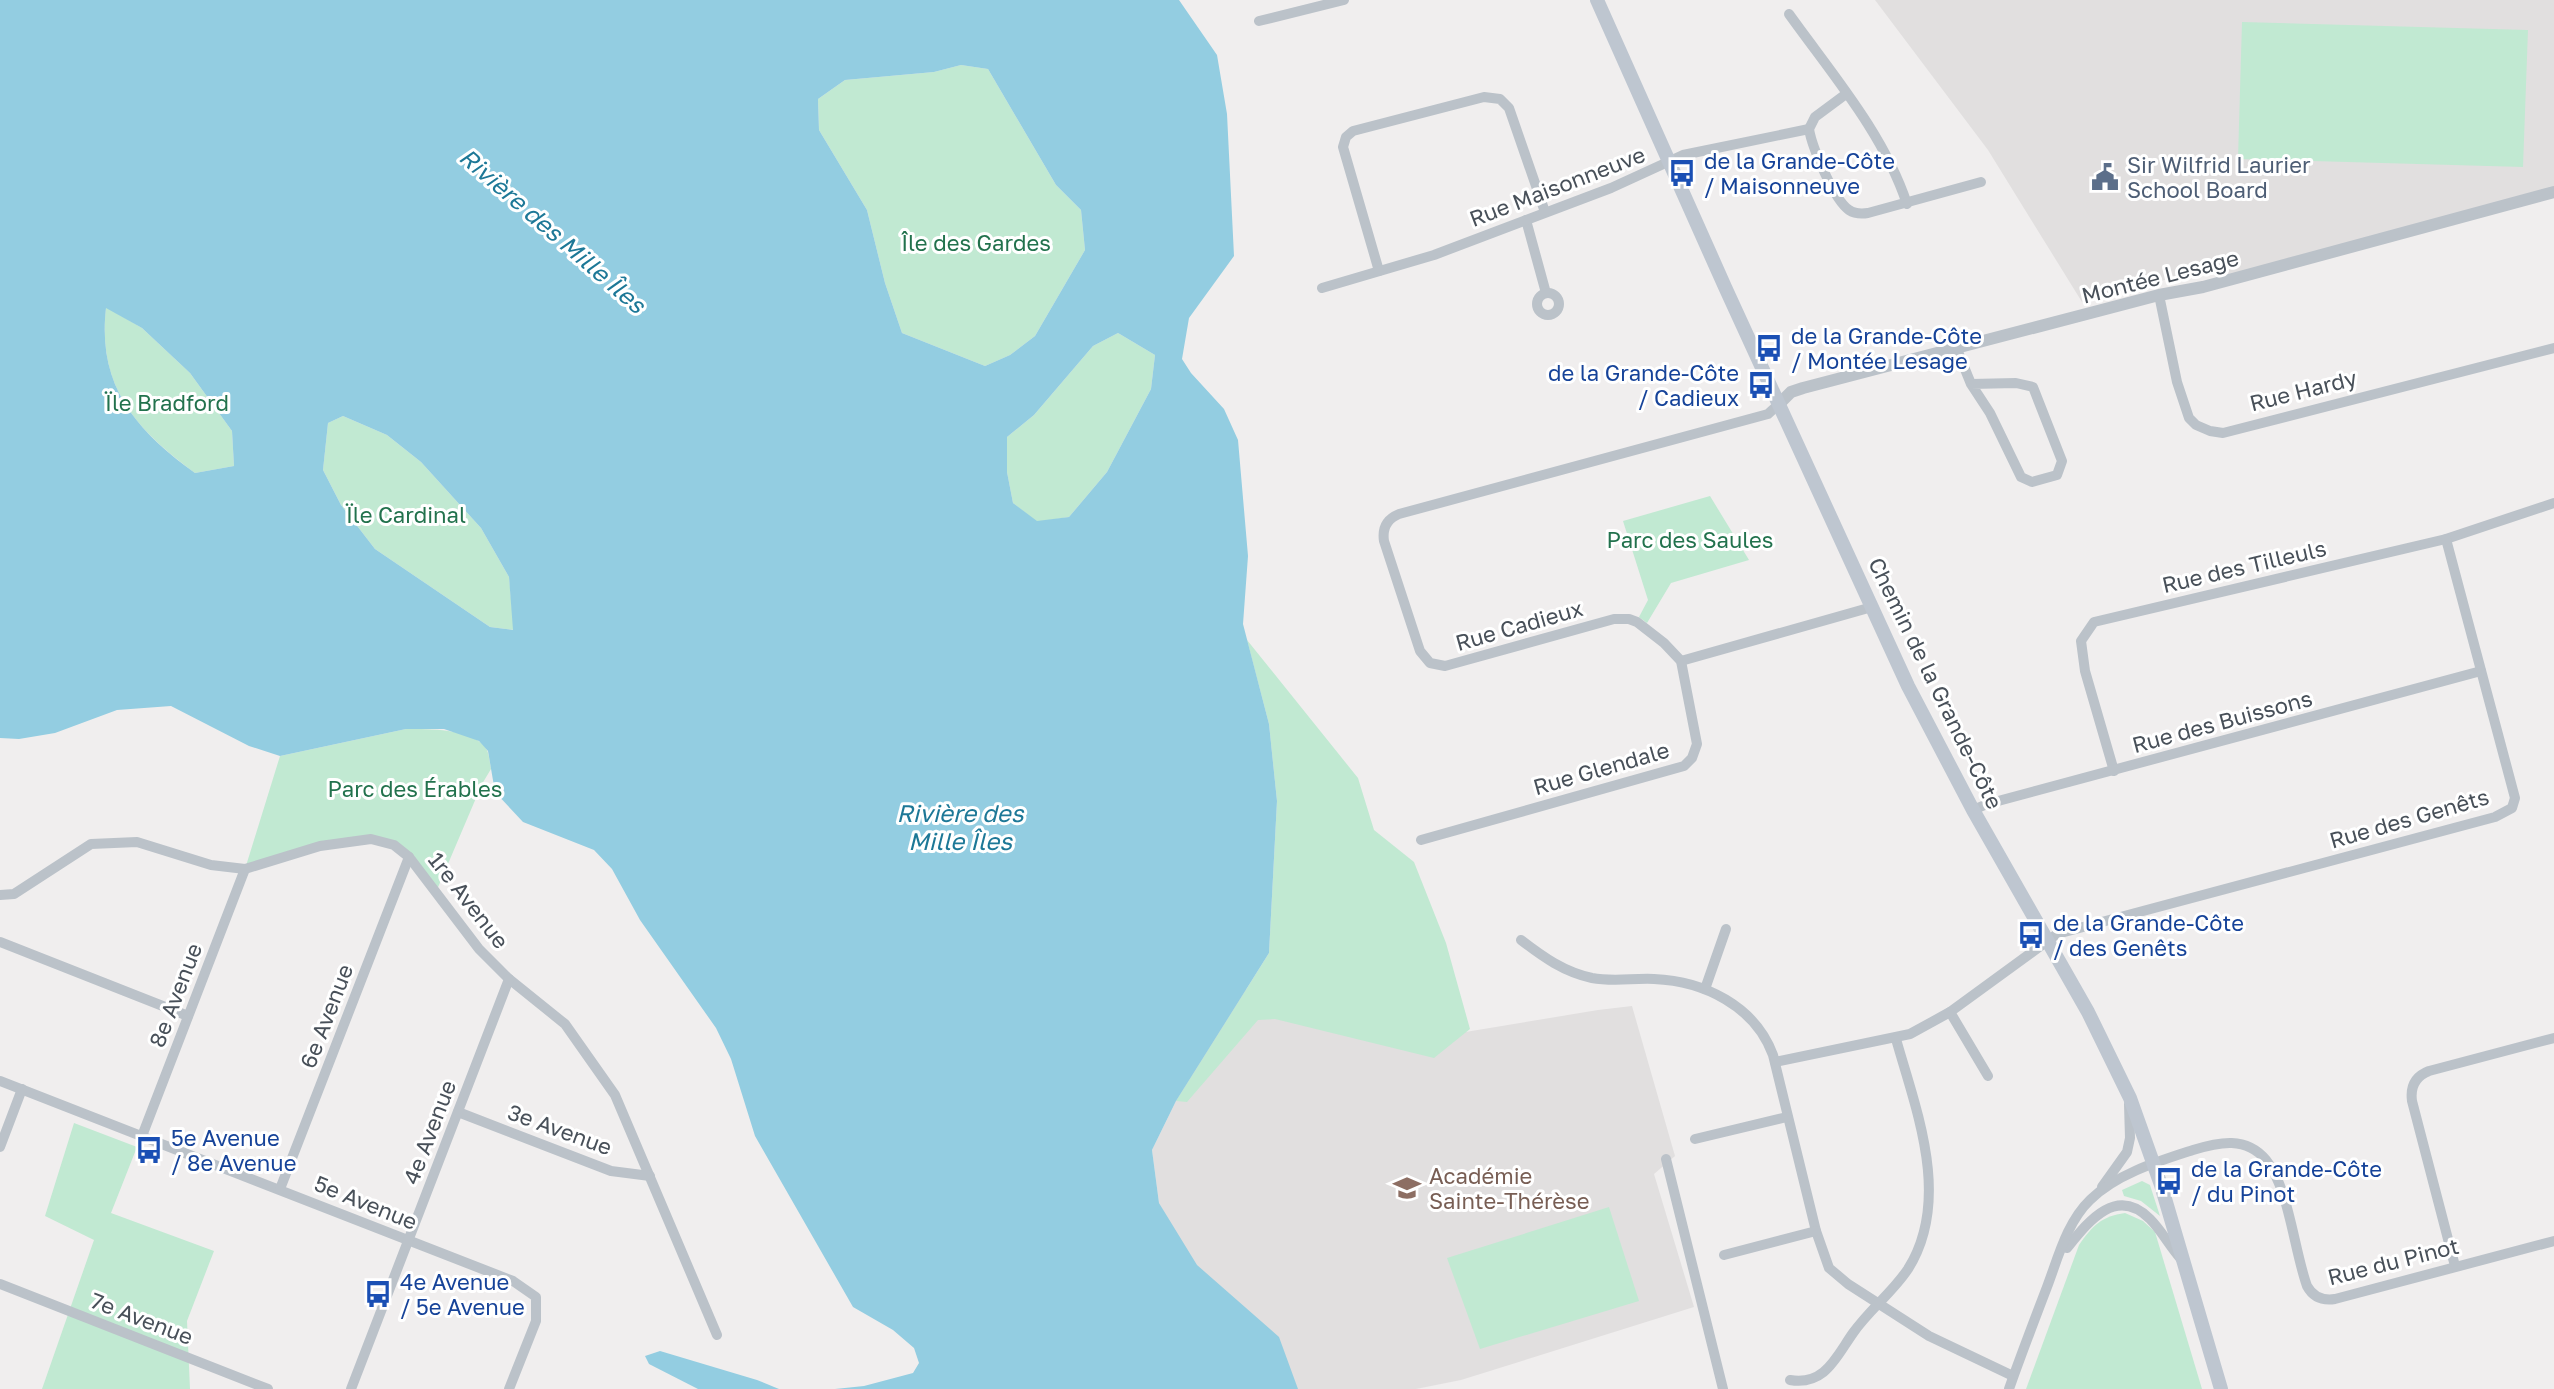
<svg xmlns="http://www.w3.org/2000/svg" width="2554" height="1389" viewBox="0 0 2554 1389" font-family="'Golos Text',sans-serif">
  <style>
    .education { fill: #e1dfdf }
    .green { fill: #c1e9d2 }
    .water { fill: #93cde1; fill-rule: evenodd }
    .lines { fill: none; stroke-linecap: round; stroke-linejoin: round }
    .minor { stroke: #bbc2c9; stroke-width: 10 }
    .tertiary { stroke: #bbc2c9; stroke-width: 12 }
    .secondary { stroke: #bec6d0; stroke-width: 14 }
    .labels { text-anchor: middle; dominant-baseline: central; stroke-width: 6; stroke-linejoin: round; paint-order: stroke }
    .transit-label { font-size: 22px; fill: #164399; stroke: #fff; text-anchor: start }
    .service-label { font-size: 22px; fill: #4e5e75; stroke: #fff; text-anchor: start }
    .street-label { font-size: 22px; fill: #485059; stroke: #fff }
    .park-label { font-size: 22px; fill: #22724d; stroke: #fff }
    .education-label { font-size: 22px; fill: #785e54; stroke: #fff; text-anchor: start }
    .water-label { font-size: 24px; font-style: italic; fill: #1d7897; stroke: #fff }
  </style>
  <rect width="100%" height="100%" fill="#f0eeee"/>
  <g class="education">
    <polygon points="1875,0 2554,0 2554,192 2231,279 2209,268 2082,302 1988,150"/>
    <polygon points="1243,989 1417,1040 1598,1010 1632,1006 1675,1156 1654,1174 1694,1307 1461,1380 1416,1389 1297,1389 1194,1266 1159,1203 1152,1150 1176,1101"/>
  </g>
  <g class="green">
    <polygon points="2242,22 2528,30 2523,167 2238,159"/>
    <polygon points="961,65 988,69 1056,185 1081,210 1085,250 1035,336 1010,355 985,366 902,333 885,283 867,210 819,130 818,99 845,80 934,72"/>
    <path d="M106 307 142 328 190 373 232 431 234 466 195 473C135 429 97 386 106 307Z"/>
    <polygon points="1118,333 1155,355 1151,389 1107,472 1069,517 1037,522 1013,503 1007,472 1007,437 1034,415 1093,346"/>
    <polygon points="343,416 387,435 421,462 481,528 509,577 514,630 490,627 375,549 341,505 323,470 328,423"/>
    <polygon points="1710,496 1749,560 1671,583 1647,623 1639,617 1648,600 1623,521"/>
    <polygon points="1247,640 1358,778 1374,830 1414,862 1446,943 1470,1029 1434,1058 1275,1019 1258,1020 1187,1102 1176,1101 1269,953 1277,801 1269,724"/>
    <path d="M406 729C427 729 475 728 487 750 489 755 490 763 491 769L482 784 436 892 409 857 371 839 315 847 245 869 280 756Z"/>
    <polygon points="74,1123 137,1147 111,1213 214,1251 187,1321 190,1389 42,1389 94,1240 45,1216"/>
    <polygon points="2142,1181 2150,1185 2160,1216 2141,1201 2124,1196 2122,1190"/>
    <polygon points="1609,1207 1639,1301 1480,1349 1447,1258"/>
    <path d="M2125 1213 2143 1221 2155 1232 2202 1389H2026L2079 1245C2092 1226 2102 1216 2125 1213Z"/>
  </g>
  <g class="water">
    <path d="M0 0H1179L1217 55 1227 114 1234 256 1189 318 1182 359 1191 373 1224 409 1238 440 1248 556 1243 624 1269 724 1277 801 1269 953 1176 1101 1152 1150 1159 1203 1197 1265 1279 1337 1298 1389H835L864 1386 913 1373 919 1363 914 1348 893 1330 853 1307 755 1136 731 1059 716 1028 640 920 612 869 594 850 523 822 495 792 488 751 479 741 444 729H406L280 756 249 746 171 706 117 710 55 733 19 739 0 738ZM961 65 988 69 1056 185 1081 210 1085 250 1035 336 1010 355 985 366 902 333 885 283 867 210 819 130 818 99 845 80 934 72ZM106 308 142 328 190 373 232 431 234 466 195 473C136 430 97 386 106 308ZM1118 333 1155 355 1151 389 1107 472 1069 517 1037 521 1013 503 1007 472V437L1034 415 1093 346ZM343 416 387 435 421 462 481 528 509 577 513 630 490 627 375 549 341 505 323 470 328 423Z"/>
    <polygon points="660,1351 757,1380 779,1389 698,1389 649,1364 645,1356"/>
  </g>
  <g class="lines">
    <g class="minor">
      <path d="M1789 14C1832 74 1884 134 1907 204"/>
      <polyline points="1259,21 1344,0"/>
      <path d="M1846 94 1815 117 1809 129C1812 147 1834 200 1849 210 1855 214 1861 214 1868 213L1981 182"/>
      <polyline points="1526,220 1546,293"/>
      <polyline points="1379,271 1343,147 1346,137 1353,131 1484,97 1500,99 1509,108 1545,212"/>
      <polyline points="1322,288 1434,255 1611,188 1683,155 1809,129"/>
      <circle cx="1548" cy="304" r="11"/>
      <polyline points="2159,295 2177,382 2189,418 2196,425 2210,431 2223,433 2554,348"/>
      <polyline points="1956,347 1971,384 1990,413 2021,477 2032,482 2057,475 2062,461 2033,387 2016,383 1971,384"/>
      <polyline points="1681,661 1872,607"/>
      <polyline points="2114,771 2085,671 2081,641 2094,622 2446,539 2554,503"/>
      <polyline points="1973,810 1987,804 2481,671"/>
      <path d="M1421 840 1684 766 1692 758 1697 744 1681 661 1664 643 1637 622 1629 619H1614L1445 666 1430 663 1420 651 1384 541C1382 528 1387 519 1399 514L1768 414 1779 404"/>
      <polyline points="0,895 14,894 91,844 137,842 211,865 245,869 320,846 371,839 394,845 409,857 479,949 509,979 565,1024 615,1095 717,1335"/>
      <path d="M1521 940C1543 957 1564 972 1592 978 1613 982 1633 978 1654 979 1704 981 1755 1006 1773 1055L1816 1231 1829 1268 1848 1284 1929 1336 2013 1376"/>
      <polyline points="0,942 188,1016"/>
      <polyline points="1705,989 1726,929"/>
      <polyline points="1950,1012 1988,1076"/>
      <polyline points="1775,1062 1910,1034 1950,1012 2057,934 2495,817 2512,808 2515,798 2446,539"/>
      <polyline points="0,1081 513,1281 536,1297 536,1321 509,1389"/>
      <polyline points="458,1112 611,1171 650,1176"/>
      <polyline points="142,1136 245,869"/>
      <polyline points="1695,1139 1787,1117"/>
      <polyline points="0,1147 22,1089"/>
      <polyline points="1666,1159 1723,1389"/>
      <polyline points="2102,1187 2127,1152 2130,1138 2129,1104"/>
      <polyline points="280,1189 409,857"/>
      <path d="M2067 1248C2088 1222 2116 1185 2150 1219 2162 1231 2170 1247 2182 1260"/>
      <polyline points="1724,1255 1816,1231"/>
      <path d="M2455 1266 2412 1101C2410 1086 2416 1076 2429 1071L2554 1038"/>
      <polyline points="0,1284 268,1389"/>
      <path d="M1790 1380C1825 1386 1836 1357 1853 1333 1870 1309 1892 1293 1908 1269 1952 1199 1916 1110 1896 1039"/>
      <polyline points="351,1389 509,979"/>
      <path d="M2009 1389C2021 1355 2034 1321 2047 1287 2058 1258 2067 1222 2090 1200 2116 1174 2159 1161 2193 1150 2219 1142 2246 1136 2266 1160 2289 1188 2294 1250 2307 1286 2313 1297 2322 1301 2335 1299L2554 1241"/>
    </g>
    <polyline class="tertiary" points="1779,404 1791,392 1803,388 2159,295 2203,287 2554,192"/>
    <polyline class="secondary" points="1597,0 1725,287 1908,686 1973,810 2088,1012 2130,1098 2161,1185 2221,1389"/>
  </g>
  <defs>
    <g id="bus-bare" transform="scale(2.16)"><path d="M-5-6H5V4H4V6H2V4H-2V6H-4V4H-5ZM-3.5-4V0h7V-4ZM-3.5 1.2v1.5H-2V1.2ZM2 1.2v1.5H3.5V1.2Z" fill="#1a4fb4" stroke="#fff" stroke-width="2.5" paint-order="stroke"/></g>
    <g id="civic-bare" transform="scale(2.16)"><path d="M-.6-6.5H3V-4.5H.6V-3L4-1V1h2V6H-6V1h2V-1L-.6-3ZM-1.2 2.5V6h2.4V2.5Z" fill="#5c6f8a" stroke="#fff" stroke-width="2.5" paint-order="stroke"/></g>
    <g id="school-bare" transform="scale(2.16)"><path d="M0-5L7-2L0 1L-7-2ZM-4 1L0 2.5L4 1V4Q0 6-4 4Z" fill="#8d6e63" stroke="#fff" stroke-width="2.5" paint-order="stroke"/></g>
  </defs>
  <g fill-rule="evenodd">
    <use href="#bus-bare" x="1682" y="173"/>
    <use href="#civic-bare" x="2105" y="177"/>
    <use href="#bus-bare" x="1769" y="348"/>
    <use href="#bus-bare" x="1761" y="385"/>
    <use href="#bus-bare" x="2031" y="935"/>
    <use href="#bus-bare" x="149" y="1150"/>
    <use href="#bus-bare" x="2169" y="1181"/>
    <use href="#school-bare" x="1407" y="1188"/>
    <use href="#bus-bare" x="378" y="1294"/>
  </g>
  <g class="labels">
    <g class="transit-label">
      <text x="1704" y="160">de la Grande-Côte<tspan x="1704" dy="25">/ Maisonneuve</tspan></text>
      <text x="1791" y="335">de la Grande-Côte<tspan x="1791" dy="25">/ Montée Lesage</tspan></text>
      <text x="1739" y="372" text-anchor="end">de la Grande-Côte<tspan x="1739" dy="25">/ Cadieux</tspan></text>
      <text x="2053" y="922">de la Grande-Côte<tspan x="2053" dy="25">/ des Genêts</tspan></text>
      <text x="171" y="1137">5e Avenue<tspan x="171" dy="25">/ 8e Avenue</tspan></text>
      <text x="2191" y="1168">de la Grande-Côte<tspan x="2191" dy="25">/ du Pinot</tspan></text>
      <text x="400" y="1281">4e Avenue<tspan x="400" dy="25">/ 5e Avenue</tspan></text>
    </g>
    <g class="service-label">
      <text x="2127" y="164">Sir Wilfrid Laurier<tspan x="2127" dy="25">School Board</tspan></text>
    </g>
    <g class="street-label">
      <text transform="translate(1557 186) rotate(-21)">Rue Maisonneuve</text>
      <text transform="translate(2160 276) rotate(-14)">Montée Lesage</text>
      <text transform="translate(2303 390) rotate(-14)">Rue Hardy</text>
      <text transform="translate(2244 566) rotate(-13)">Rue des Tilleuls</text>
      <text transform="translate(1519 625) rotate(-16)">Rue Cadieux</text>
      <text transform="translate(1936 683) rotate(64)">Chemin de la Grande-Côte</text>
      <text transform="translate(2222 721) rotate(-15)">Rue des Buissons</text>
      <text transform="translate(1601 768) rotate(-16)">Rue Glendale</text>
      <text transform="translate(2409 818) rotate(-16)">Rue des Genêts</text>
      <text transform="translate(469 900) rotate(52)">1re Avenue</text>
      <text transform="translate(175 995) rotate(-69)">8e Avenue</text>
      <text transform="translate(326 1016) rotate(-69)">6e Avenue</text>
      <text transform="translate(560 1129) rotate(20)">3e Avenue</text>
      <text transform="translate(429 1132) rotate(-69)">4e Avenue</text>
      <text transform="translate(366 1202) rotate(22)">5e Avenue</text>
      <text transform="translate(2393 1261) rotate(-14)">Rue du Pinot</text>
      <text transform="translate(142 1318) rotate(21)">7e Avenue</text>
    </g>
    <g class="park-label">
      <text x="976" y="242">Île des Gardes</text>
      <text x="167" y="402">Ïle Bradford</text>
      <text x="406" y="514">Ïle Cardinal</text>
      <text x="1690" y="539">Parc des Saules</text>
      <text x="415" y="788">Parc des Érables</text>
    </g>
    <g class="education-label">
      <text x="1429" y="1175">Académie<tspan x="1429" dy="25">Sainte-Thérèse</tspan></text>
    </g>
    <g class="water-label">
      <text transform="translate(553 230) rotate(41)">Rivière des Mille Îles</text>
      <text x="960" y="812">Rivière des<tspan x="960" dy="28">Mille Îles</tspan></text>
    </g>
  </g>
</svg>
